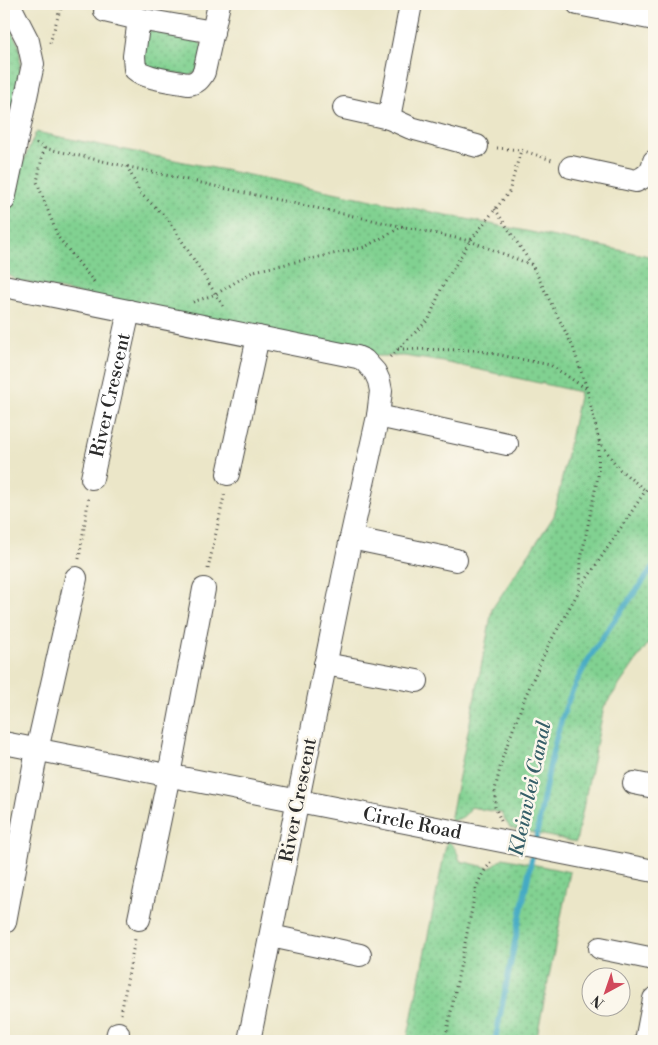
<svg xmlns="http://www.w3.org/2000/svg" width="658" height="1045" viewBox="0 0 658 1045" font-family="'Libre Bodoni',serif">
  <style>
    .grass { fill: url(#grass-dots); stroke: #567e5e }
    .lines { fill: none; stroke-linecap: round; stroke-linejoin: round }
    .stream { stroke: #44aac4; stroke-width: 5.5 }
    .street-casing { stroke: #484743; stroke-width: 24 }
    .path { stroke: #484743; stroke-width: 3; stroke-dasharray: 1 4; stroke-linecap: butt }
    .street { stroke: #fff; stroke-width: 22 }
    .labels { text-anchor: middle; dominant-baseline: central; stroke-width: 5; stroke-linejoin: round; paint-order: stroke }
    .street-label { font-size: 19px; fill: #2b2b2b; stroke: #fbf7ec }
    .water-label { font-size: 20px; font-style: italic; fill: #355e68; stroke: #fbf7ec }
  </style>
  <defs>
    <pattern id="grass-dots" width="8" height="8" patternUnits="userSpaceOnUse" patternTransform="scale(1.25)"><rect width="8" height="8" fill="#81d191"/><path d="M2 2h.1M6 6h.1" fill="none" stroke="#6aaa77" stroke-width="1.8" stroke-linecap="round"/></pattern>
  </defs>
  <rect width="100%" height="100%" fill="#fbf7ec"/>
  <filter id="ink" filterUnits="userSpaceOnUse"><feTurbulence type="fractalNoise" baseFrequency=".02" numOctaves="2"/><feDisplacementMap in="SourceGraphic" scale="10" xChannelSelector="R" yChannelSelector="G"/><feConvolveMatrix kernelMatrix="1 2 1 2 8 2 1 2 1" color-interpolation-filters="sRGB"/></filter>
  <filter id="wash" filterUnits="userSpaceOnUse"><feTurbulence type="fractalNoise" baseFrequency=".0096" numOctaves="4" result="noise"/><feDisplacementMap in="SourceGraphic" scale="20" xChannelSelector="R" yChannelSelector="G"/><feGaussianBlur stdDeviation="1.12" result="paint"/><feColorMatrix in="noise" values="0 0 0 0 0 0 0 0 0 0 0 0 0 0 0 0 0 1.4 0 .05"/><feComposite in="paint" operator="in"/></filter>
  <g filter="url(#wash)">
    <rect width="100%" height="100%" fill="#ebe6c8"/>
    <g class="grass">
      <polygon points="4,18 19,45 20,56 20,77 4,149"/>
      <polygon points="151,30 197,38 203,48 198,71 189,76 147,68 137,57 142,36"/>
      <path d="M36 132 654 257V635L604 707 576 842 510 828 501 813 471 807C466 816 460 820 450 821L488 632 492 609 554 516 580 392 444 362 404 356H371L16 280 4 271V234L15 181Z"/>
      <path d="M447 840C454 846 458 852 460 861L490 868 503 858 570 872 536 1041H407Z"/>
    </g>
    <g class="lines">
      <g class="stream">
        <path d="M535 843C545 794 551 741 571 694 591 647 625 607 654 566"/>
        <polyline points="495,1041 533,852"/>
      </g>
    </g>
  </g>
  <g filter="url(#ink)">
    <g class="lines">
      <g class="street-casing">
        <g id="street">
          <polyline points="578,4 654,19"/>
          <polyline points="105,11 139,19 213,32"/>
          <path d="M139 19 134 56 135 69C146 79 173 81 188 84 197 83 200 79 204 72L219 4"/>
          <polyline points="344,108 389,118 411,128 477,146"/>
          <polyline points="389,118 411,4"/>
          <path d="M571 167 636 181C646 177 652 172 654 161"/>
          <polyline points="4,200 33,64 28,41 9,4"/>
          <polyline points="4,286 357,357 364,360 375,372 379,381 381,391 378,416 351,538 249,1041"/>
          <polyline points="378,416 507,444"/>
          <polyline points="228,474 258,337"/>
          <path id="s1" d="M92 478 129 311"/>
          <polyline points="351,538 456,560"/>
          <polyline points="325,664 417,681"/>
          <path id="s2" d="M4 743 654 871"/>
          <polyline points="634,783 654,787"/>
          <polyline points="139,919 169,775 204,589"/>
          <polyline points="5,922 37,750 76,578"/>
          <polyline points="271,936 360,955"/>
          <polyline points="600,948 654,959"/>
          <polyline points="116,1041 118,1033"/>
          <polyline points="646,1041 654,999"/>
        </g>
      </g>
      <g class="path">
        <polyline points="78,4 85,6"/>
        <polyline points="50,43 59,13 63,4"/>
        <polyline points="36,143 44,148 246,193 470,241 532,265"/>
        <polyline points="44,148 37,182 58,237 94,282"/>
        <polyline points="497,148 521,150 552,160"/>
        <polyline points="127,166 140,193 168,219 225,309"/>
        <polyline points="495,209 532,265 573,347 587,389"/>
        <polyline points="193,302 216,294 254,271 365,247 403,226"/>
        <polyline points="398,349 475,350 550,365 587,389 599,441 598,476 581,559 580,588"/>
        <polyline points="390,357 429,319 442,287 470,241 509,192 521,150"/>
        <polyline points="599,441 619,469 646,491"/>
        <polyline points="79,559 89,496"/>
        <polyline points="208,569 225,492"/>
        <polyline points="501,821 495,807 495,790 502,759 525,697 548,646 580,589 654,478"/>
        <polyline points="121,1014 135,939"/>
        <path d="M445 1041 476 889C480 877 485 868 494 860"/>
      </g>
      <use href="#street" class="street"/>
    </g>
  </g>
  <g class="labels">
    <g class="street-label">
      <text stroke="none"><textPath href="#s1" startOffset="85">River Crescent</textPath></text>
      <text transform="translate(298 800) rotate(-79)">River Crescent</text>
      <text stroke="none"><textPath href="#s2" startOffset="416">Circle Road</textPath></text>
    </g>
    <g class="water-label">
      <text transform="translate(531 789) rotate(-78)">Kleinvlei Canal</text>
    </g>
  </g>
  <rect width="658" height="1045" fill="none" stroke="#fbf7ec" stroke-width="20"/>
  <g transform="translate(606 992) rotate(220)"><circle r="24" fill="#fbf7ec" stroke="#a8a59f"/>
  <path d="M0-4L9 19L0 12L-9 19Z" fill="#d1495b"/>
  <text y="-8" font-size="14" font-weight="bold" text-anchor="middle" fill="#2b2b2b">N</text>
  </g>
</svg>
